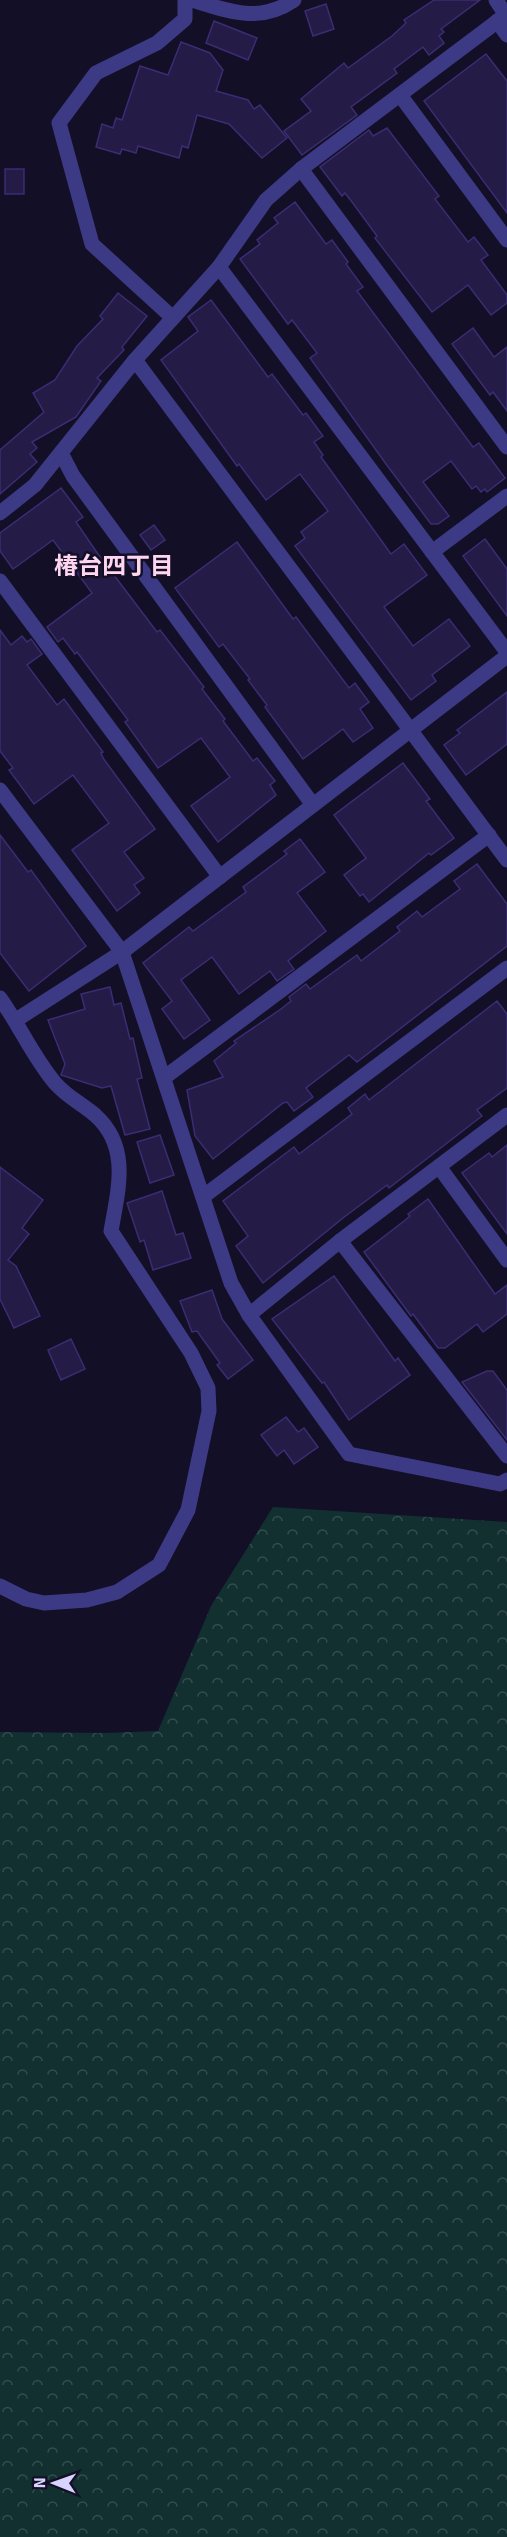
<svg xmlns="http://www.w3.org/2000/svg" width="507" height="2537" viewBox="0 0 507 2537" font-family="Signika,'Noto Sans JP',sans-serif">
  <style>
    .forest { fill: url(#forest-crowns) }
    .building { fill: #241b47; stroke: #3b2d73; stroke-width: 1.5 }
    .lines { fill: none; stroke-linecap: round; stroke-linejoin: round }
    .street { stroke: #3d3a85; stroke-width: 15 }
    .labels { text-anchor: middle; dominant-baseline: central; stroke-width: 5; stroke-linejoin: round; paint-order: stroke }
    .neighbourhood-label { font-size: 24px; font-weight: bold; fill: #ffd6f0; stroke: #130f26 }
  </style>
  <defs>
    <pattern id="forest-crowns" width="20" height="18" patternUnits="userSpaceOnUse" patternTransform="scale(1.5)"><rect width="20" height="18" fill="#12302f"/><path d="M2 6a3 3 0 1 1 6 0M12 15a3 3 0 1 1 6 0" fill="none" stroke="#344d4e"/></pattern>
  </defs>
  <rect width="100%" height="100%" fill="#130f26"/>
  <polygon class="forest" points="273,1507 507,1522 507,2537 0,2537 0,1732 104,1733 158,1731 211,1606"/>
  <g class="building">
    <polygon points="434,0 480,0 441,29 444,32 439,36 444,43 429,55 423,47 394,69 397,73 351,107 357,115 302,155 284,131 311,111 301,99 344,63 348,68 392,36 406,23 404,20"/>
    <polygon points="326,4 334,29 313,36 305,11"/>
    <polygon points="214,21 257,38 248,60 206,43"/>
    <polygon points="181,42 210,53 223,70 216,91 248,100 254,109 260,105 287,138 262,158 229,124 197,115 188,148 182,146 179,158 138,146 136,153 122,149 120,154 96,147 102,124 113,128 116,118 122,120 140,66 168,75"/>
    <polygon points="486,54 507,81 507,213 424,101"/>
    <polygon points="387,128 439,196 435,199 468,242 474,237 488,255 481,260 507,295 507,303 491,315 468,285 432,312 375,238 377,236 352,202 345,193 342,196 320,167 369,130 373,136"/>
    <rect x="5" y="169" width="19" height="25"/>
    <polygon points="295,202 326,244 332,240 348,262 346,264 363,287 357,291 473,447 479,443 505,478 487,492 485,489 481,492 476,486 472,489 451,461 423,482 449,516 438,524 431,524 386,464 310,358 317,353 292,320 288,324 240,259 260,244 257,240 278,223 274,218"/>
    <polygon points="118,293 147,316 122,347 124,350 97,378 101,381 76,417 32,442 37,448 30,454 37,462 0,494 0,450 44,412 33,393 55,380 77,346 103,319 100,316"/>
    <polygon points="211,300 268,377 272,374 303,415 306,413 323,436 314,442 323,455 321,457 391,554 404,544 427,575 384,607 413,646 449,619 470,646 432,675 436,681 411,700 295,546 305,538 301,532 328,511 300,474 266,500 239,464 237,466 161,360 198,331 188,317"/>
    <polygon points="473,328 494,357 507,347 507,411 493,392 490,395 452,344"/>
    <polygon points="61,488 83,517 76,522 98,554 157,632 160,630 204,687 202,689 225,719 223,721 253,761 257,758 275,781 270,785 276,795 218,842 191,806 230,777 201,738 158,768 125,722 128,720 77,652 75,654 63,638 58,642 47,627 92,593 53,540 13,569 0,551 0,533"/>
    <polygon points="154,525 165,540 151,550 140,535"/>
    <polygon points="485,539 507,569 507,616 463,556"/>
    <polygon points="237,542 293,619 296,617 349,688 355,683 369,702 360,709 373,728 353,742 343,729 303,759 265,707 267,705 248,680 250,679 223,644 219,647 175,588"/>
    <polygon points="0,630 11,645 22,636 27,642 31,639 42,654 27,665 57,705 64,699 103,752 101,753 103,758 155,829 124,852 144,878 134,885 140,893 117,911 72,850 109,823 73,775 34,804 9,770 13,768 0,751"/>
    <polygon points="507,692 507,744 466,775 444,745 460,733 457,730"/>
    <polygon points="403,763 430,799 426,801 454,838 431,855 429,853 369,902 363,894 360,896 344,875 366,858 334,815"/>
    <polygon points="0,835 28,872 31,870 86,946 29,991 0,953"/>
    <polygon points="300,839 325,872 297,893 326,931 288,961 294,969 277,981 270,971 239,994 212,957 181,980 210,1020 184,1039 162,1009 172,1001 143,963 189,927 193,931 246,892 243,887 287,854 284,851"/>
    <polygon points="477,864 507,904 507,946 357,1062 349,1055 306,1088 313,1097 294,1111 287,1102 283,1103 213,1159 195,1136 187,1090 223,1077 214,1061 236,1043 234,1041 281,1009 291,1001 289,997 306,984 310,989 357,955 361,961 400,931 397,927 417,911 422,917 460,889 454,881"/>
    <polygon points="110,987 114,1005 121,1003 130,1039 133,1038 142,1078 137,1079 150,1129 125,1135 111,1086 102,1088 61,1075 65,1064 48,1020 85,1009 81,994"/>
    <polygon points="497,1001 507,1014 507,1088 477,1110 482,1116 389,1188 387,1185 343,1218 263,1283 236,1246 248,1236 223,1201 294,1147 299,1154 352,1114 348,1108 365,1094 369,1100"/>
    <polygon points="160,1135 174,1175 150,1183 137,1142"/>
    <polygon points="507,1145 507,1234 462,1173 489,1153 492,1157"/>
    <polygon points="0,1167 43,1200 22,1228 29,1234 8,1260 16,1266 40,1316 14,1328 0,1299"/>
    <polygon points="162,1191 176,1235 183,1233 191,1258 153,1270 144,1240 140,1242 127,1203"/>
    <polygon points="428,1199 495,1294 507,1285 507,1314 483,1332 477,1324 445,1348 438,1348 413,1314 411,1316 364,1252 404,1221 410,1216 408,1214"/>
    <polygon points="334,1276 395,1361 398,1358 410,1375 349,1420 324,1382 322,1383 272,1319"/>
    <polygon points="212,1290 222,1319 253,1360 228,1379 217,1365 220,1363 197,1331 192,1332 180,1301"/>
    <polygon points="71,1339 85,1369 61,1380 48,1350"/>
    <polygon points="487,1371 493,1371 507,1390 507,1440 462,1382"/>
    <polygon points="286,1417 298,1432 304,1428 318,1447 294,1464 284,1450 277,1456 261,1435"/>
  </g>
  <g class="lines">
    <g class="street">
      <path d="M192 0C229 11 259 24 294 0"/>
      <polyline points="496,0 506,15"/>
      <polyline points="497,21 507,35"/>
      <polyline points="400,95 507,240"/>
      <polyline points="301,169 507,447"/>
      <polyline points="219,267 507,652"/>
      <polyline points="173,318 92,244 59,123 96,73 157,43 185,19 185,0"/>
      <polyline points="135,360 507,860"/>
      <polyline points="61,453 73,476 313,805"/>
      <polyline points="0,513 35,485 135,360 219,267 266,200 301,169 507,14"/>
      <polyline points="432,552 507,496"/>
      <polyline points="0,581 220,877"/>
      <polyline points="0,790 122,952 231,1283 249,1315 349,1454 500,1484 507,1480"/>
      <path d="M0 998C20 1026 33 1057 55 1083 66 1096 82 1104 95 1115 131 1147 118 1190 111 1231L191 1353 208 1388 209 1411 188 1510 159 1565 117 1592 87 1600 44 1603 26 1599 0 1586"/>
      <polyline points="16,1020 122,952 507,656"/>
      <polyline points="165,1077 489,835"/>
      <polyline points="440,1168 507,1260"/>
      <polyline points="204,1196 507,968"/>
      <polyline points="340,1241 507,1456"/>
      <polyline points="249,1315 340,1241 507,1115"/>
    </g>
  </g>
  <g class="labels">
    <g class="neighbourhood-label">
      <text x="114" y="566">椿台四丁目</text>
    </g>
  </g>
  <g transform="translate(54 2483) rotate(271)" stroke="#130f26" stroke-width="4.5" paint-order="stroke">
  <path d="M0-4.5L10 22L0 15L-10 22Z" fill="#d9d4ff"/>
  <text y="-9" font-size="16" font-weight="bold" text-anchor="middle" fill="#d9d4ff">N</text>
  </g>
</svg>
